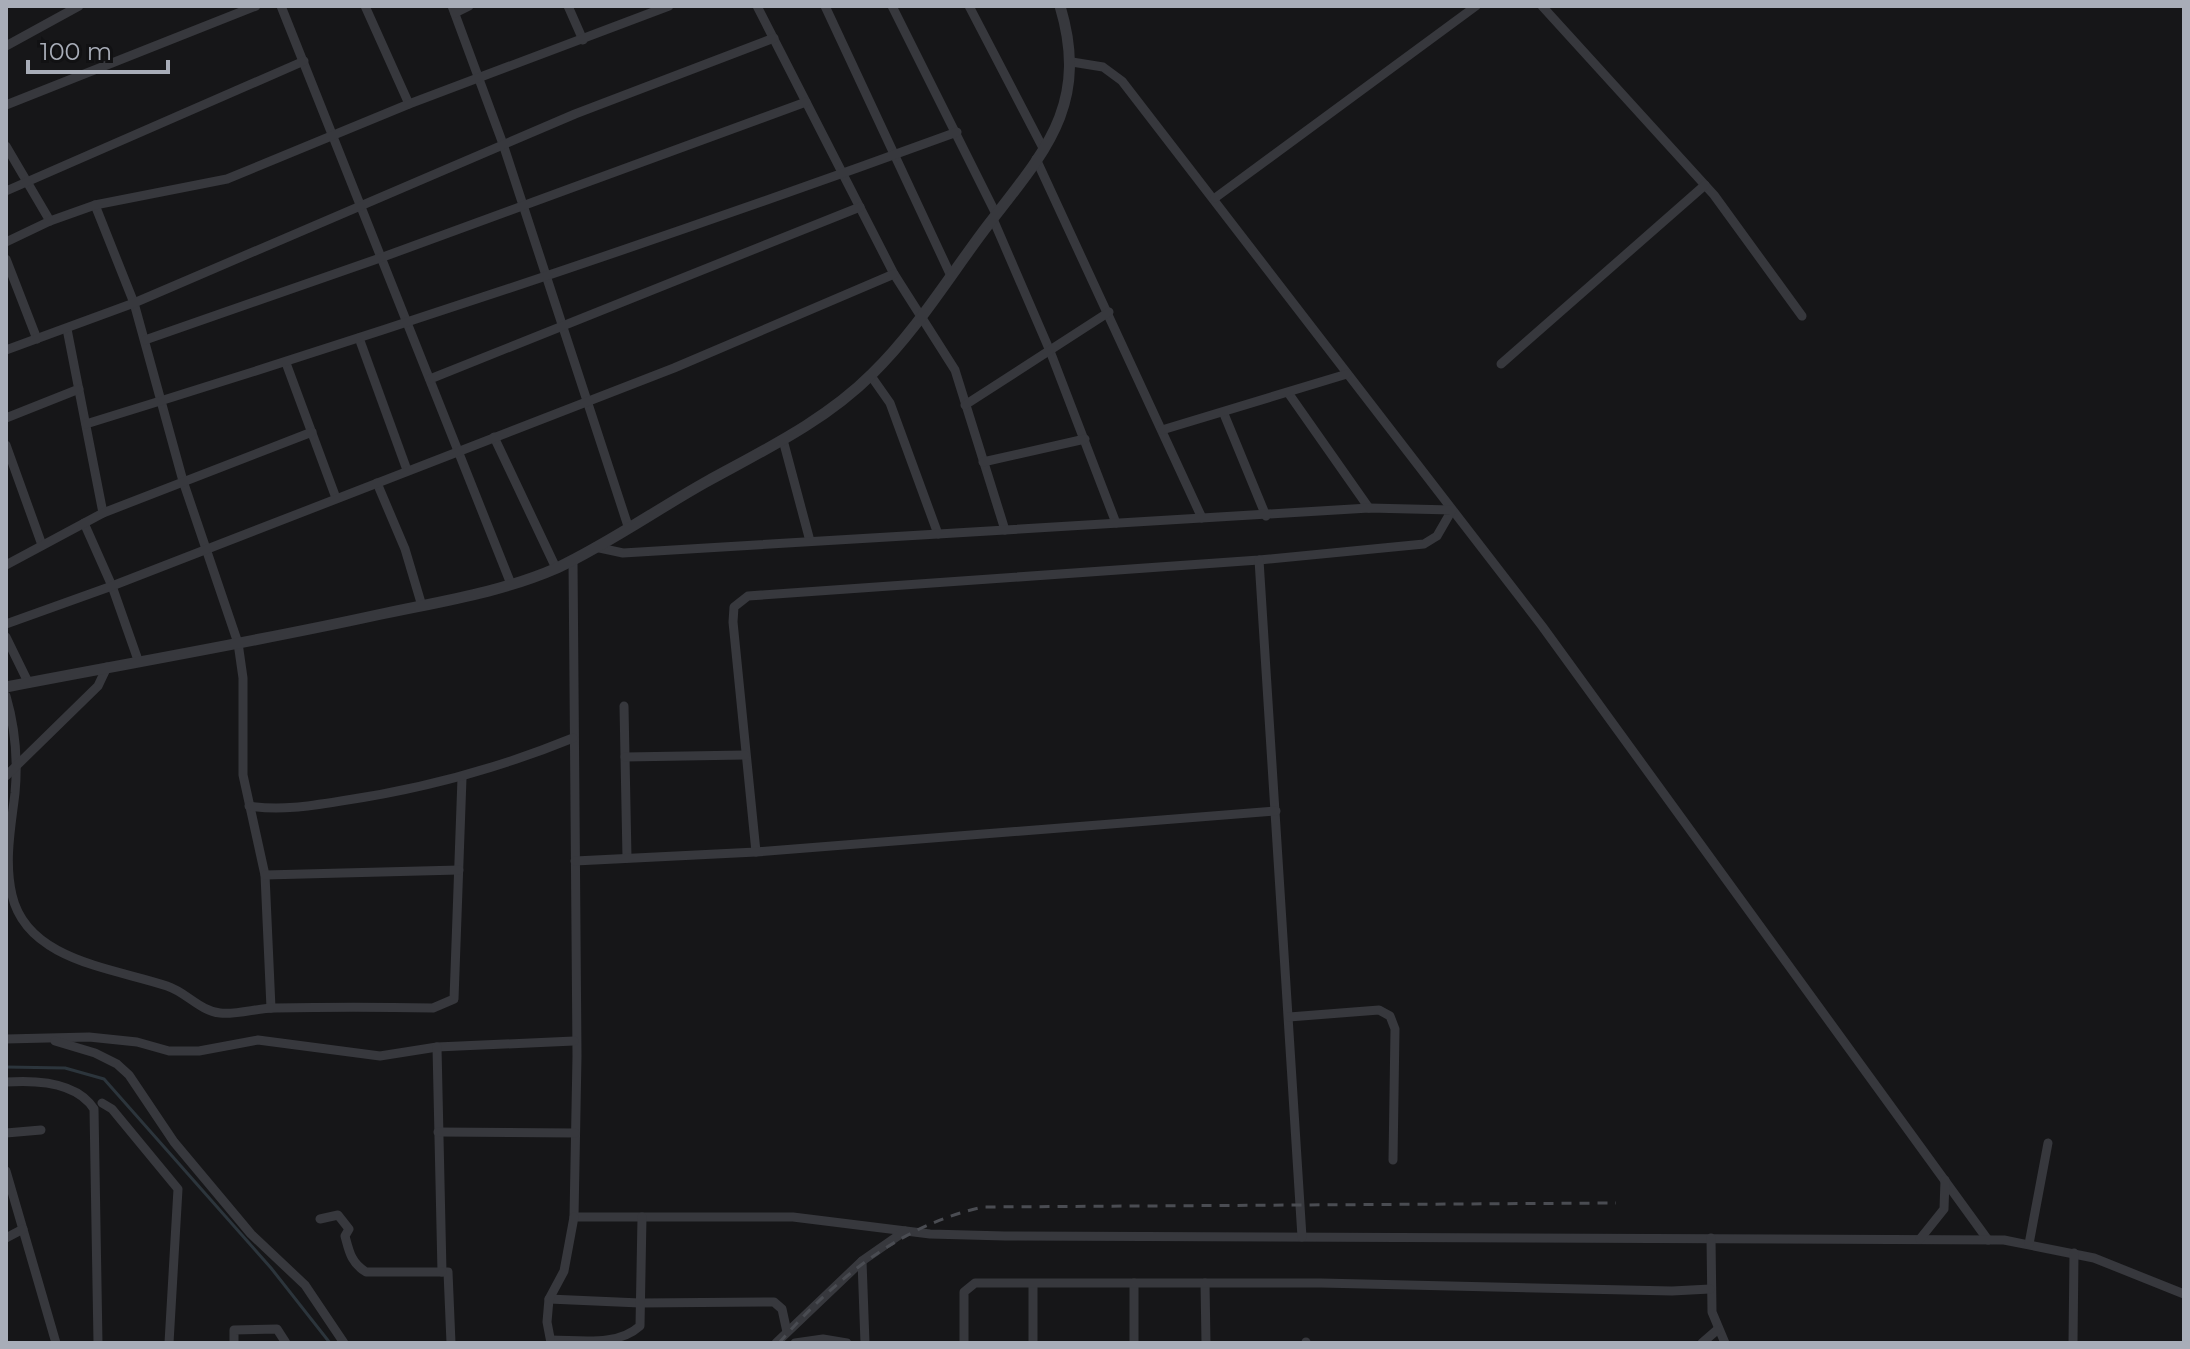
<svg xmlns="http://www.w3.org/2000/svg" width="2190" height="1349" viewBox="0 0 2190 1349" font-family="Montserrat,sans-serif">
  <style>
    .lines { fill: none; stroke-linecap: round; stroke-linejoin: round }
    .stream { stroke: #2c353c; stroke-width: 3 }
    .minor { stroke: #37383d; stroke-width: 9 }
    .tertiary { stroke: #37383d; stroke-width: 11 }
    .rail { stroke: #4a4c52; stroke-width: 3; stroke-dasharray: 10 8; stroke-linecap: butt }
  </style>
  <rect width="100%" height="100%" fill="#161618"/>
  <g class="lines">
    <polyline class="stream" points="6,1067 65,1068 104,1079 271,1268 330,1343"/>
    <g class="minor">
      <polyline points="281,6 511,584"/>
      <polyline points="365,6 409,104"/>
      <polyline points="452,6 503,144 628,526"/>
      <polyline points="568,6 583,40"/>
      <polyline points="757,6 894,274 955,370 1005,530"/>
      <polyline points="825,6 951,276"/>
      <polyline points="892,6 996,214"/>
      <polyline points="969,6 1043,148"/>
      <polyline points="1542,6 1714,195 1802,316"/>
      <polyline points="455,13 469,6"/>
      <polyline points="6,46 79,6"/>
      <polyline points="1072,62 1103,67 1122,81 1542,626 1988,1240"/>
      <polyline points="6,105 256,6"/>
      <polyline points="6,146 50,221"/>
      <polyline points="1036,159 1202,518"/>
      <polyline points="6,191 304,61"/>
      <polyline points="1215,198 1476,6"/>
      <polyline points="95,205 134,303 183,481 238,643 243,678 243,775 265,875 271,1008"/>
      <polyline points="993,219 1050,351 1116,523"/>
      <polyline points="6,242 50,221 95,205 227,179 409,104 669,6"/>
      <polyline points="6,259 37,339"/>
      <polyline points="67,329 103,513"/>
      <polyline points="359,338 407,470"/>
      <polyline points="145,340 383,257 806,102"/>
      <polyline points="6,350 134,303 575,114 774,38"/>
      <polyline points="286,363 336,498"/>
      <polyline points="1501,364 1705,185"/>
      <polyline points="871,376 890,403 938,534"/>
      <polyline points="430,379 860,207"/>
      <polyline points="1289,394 1369,508"/>
      <polyline points="965,405 1109,312"/>
      <polyline points="1224,414 1266,516"/>
      <polyline points="6,418 79,389"/>
      <path d="M86 424C379 334 669 237 957 132"/>
      <polyline points="1162,430 1347,374"/>
      <polyline points="494,437 556,568"/>
      <polyline points="783,440 810,541"/>
      <polyline points="6,445 42,545"/>
      <polyline points="983,462 1085,439"/>
      <polyline points="377,483 405,549 422,606"/>
      <polyline points="84,523 112,586 138,660"/>
      <polyline points="595,547 623,553 1369,508 1452,510 1437,536 1424,544 1259,560 748,596 734,607 733,622 756,852"/>
      <polyline points="573,560 577,1056 574,1217 793,1217 930,1234 1005,1236 2004,1240 2094,1258 2184,1294"/>
      <polyline points="1259,560 1302,1237"/>
      <polyline points="6,565 103,513 312,432"/>
      <polyline points="6,624 112,586 674,368 894,274"/>
      <polyline points="6,637 28,682"/>
      <path d="M6 696C15 727 18 761 15 793 11 827 4 861 12 895 27 961 114 968 167 986 186 992 200 1011 220 1013 238 1015 257 1008 275 1008 327 1007 380 1007 433 1008L454 999 462 778"/>
      <polyline points="624,706 627,858"/>
      <polyline points="625,757 745,755"/>
      <polyline points="6,776 98,686 107,667"/>
      <path d="M249 806C280 811 310 806 341 801 423 789 497 769 573 738"/>
      <polyline points="575,861 756,852 1276,811"/>
      <polyline points="265,875 459,870"/>
      <polyline points="1289,1017 1379,1010 1390,1016 1395,1029 1393,1160"/>
      <polyline points="6,1039 89,1037 137,1042 169,1051 199,1051 258,1040 380,1056 437,1047 574,1041"/>
      <polyline points="55,1041 95,1053 117,1064 129,1075 174,1142 251,1234 305,1285 344,1343"/>
      <polyline points="437,1047 442,1272 448,1272 451,1343"/>
      <path d="M6 1082C35 1080 77 1082 94 1109L98 1343"/>
      <polyline points="102,1103 112,1109 178,1189 169,1343"/>
      <polyline points="438,1132 575,1133"/>
      <polyline points="6,1133 41,1130"/>
      <polyline points="6,1171 56,1343"/>
      <path d="M320 1219 338 1215 349 1229 345 1236C349 1251 351 1263 366 1272H442"/>
      <polyline points="6,1238 23,1229"/>
      <polyline points="1711,1238 1712,1312 1725,1343"/>
      <polyline points="1920,1239 1944,1209 1945,1180"/>
      <polyline points="2029,1244 2048,1143"/>
      <polyline points="862,1261 865,1343"/>
      <polyline points="1134,1283 1134,1343"/>
      <polyline points="1205,1283 1206,1343"/>
      <polyline points="1033,1284 1033,1343"/>
      <polyline points="549,1299 640,1303 774,1302 782,1309 787,1332"/>
      <path d="M551 1340C580 1340 617 1347 640 1326L642 1217"/>
      <polyline points="234,1343 234,1330 277,1329 286,1343"/>
      <polyline points="551,1343 547,1322 549,1299 564,1271 574,1217"/>
      <polyline points="776,1343 862,1261 905,1231"/>
      <polyline points="795,1343 823,1339 847,1343"/>
      <polyline points="964,1343 964,1292 975,1283 1321,1283 1672,1291 1710,1289"/>
      <polyline points="1306,1343 1306,1342"/>
      <polyline points="1702,1343 1717,1330"/>
      <polyline points="2073,1343 2074,1253"/>
    </g>
    <path class="tertiary" d="M6 687C130 663 254 642 377 615 437 602 500 593 557 568 608 544 656 510 706 482 764 450 825 421 872 374 915 332 947 280 982 233 1041 155 1091 109 1060 6"/>
    <path class="rail" d="M779 1343C834 1280 900 1225 983 1207L1616 1203"/>
  </g>
  <rect width="2190" height="1349" fill="none" stroke="#a8adb8" stroke-width="16"/>
  <path d="M28 60v12h140v-12" fill="none" stroke="#a8adb8" stroke-width="4"/>
  <text x="40" y="60" font-size="24" fill="#a8adb8" stroke="#111113" stroke-width="6" paint-order="stroke">100 m</text>
</svg>
